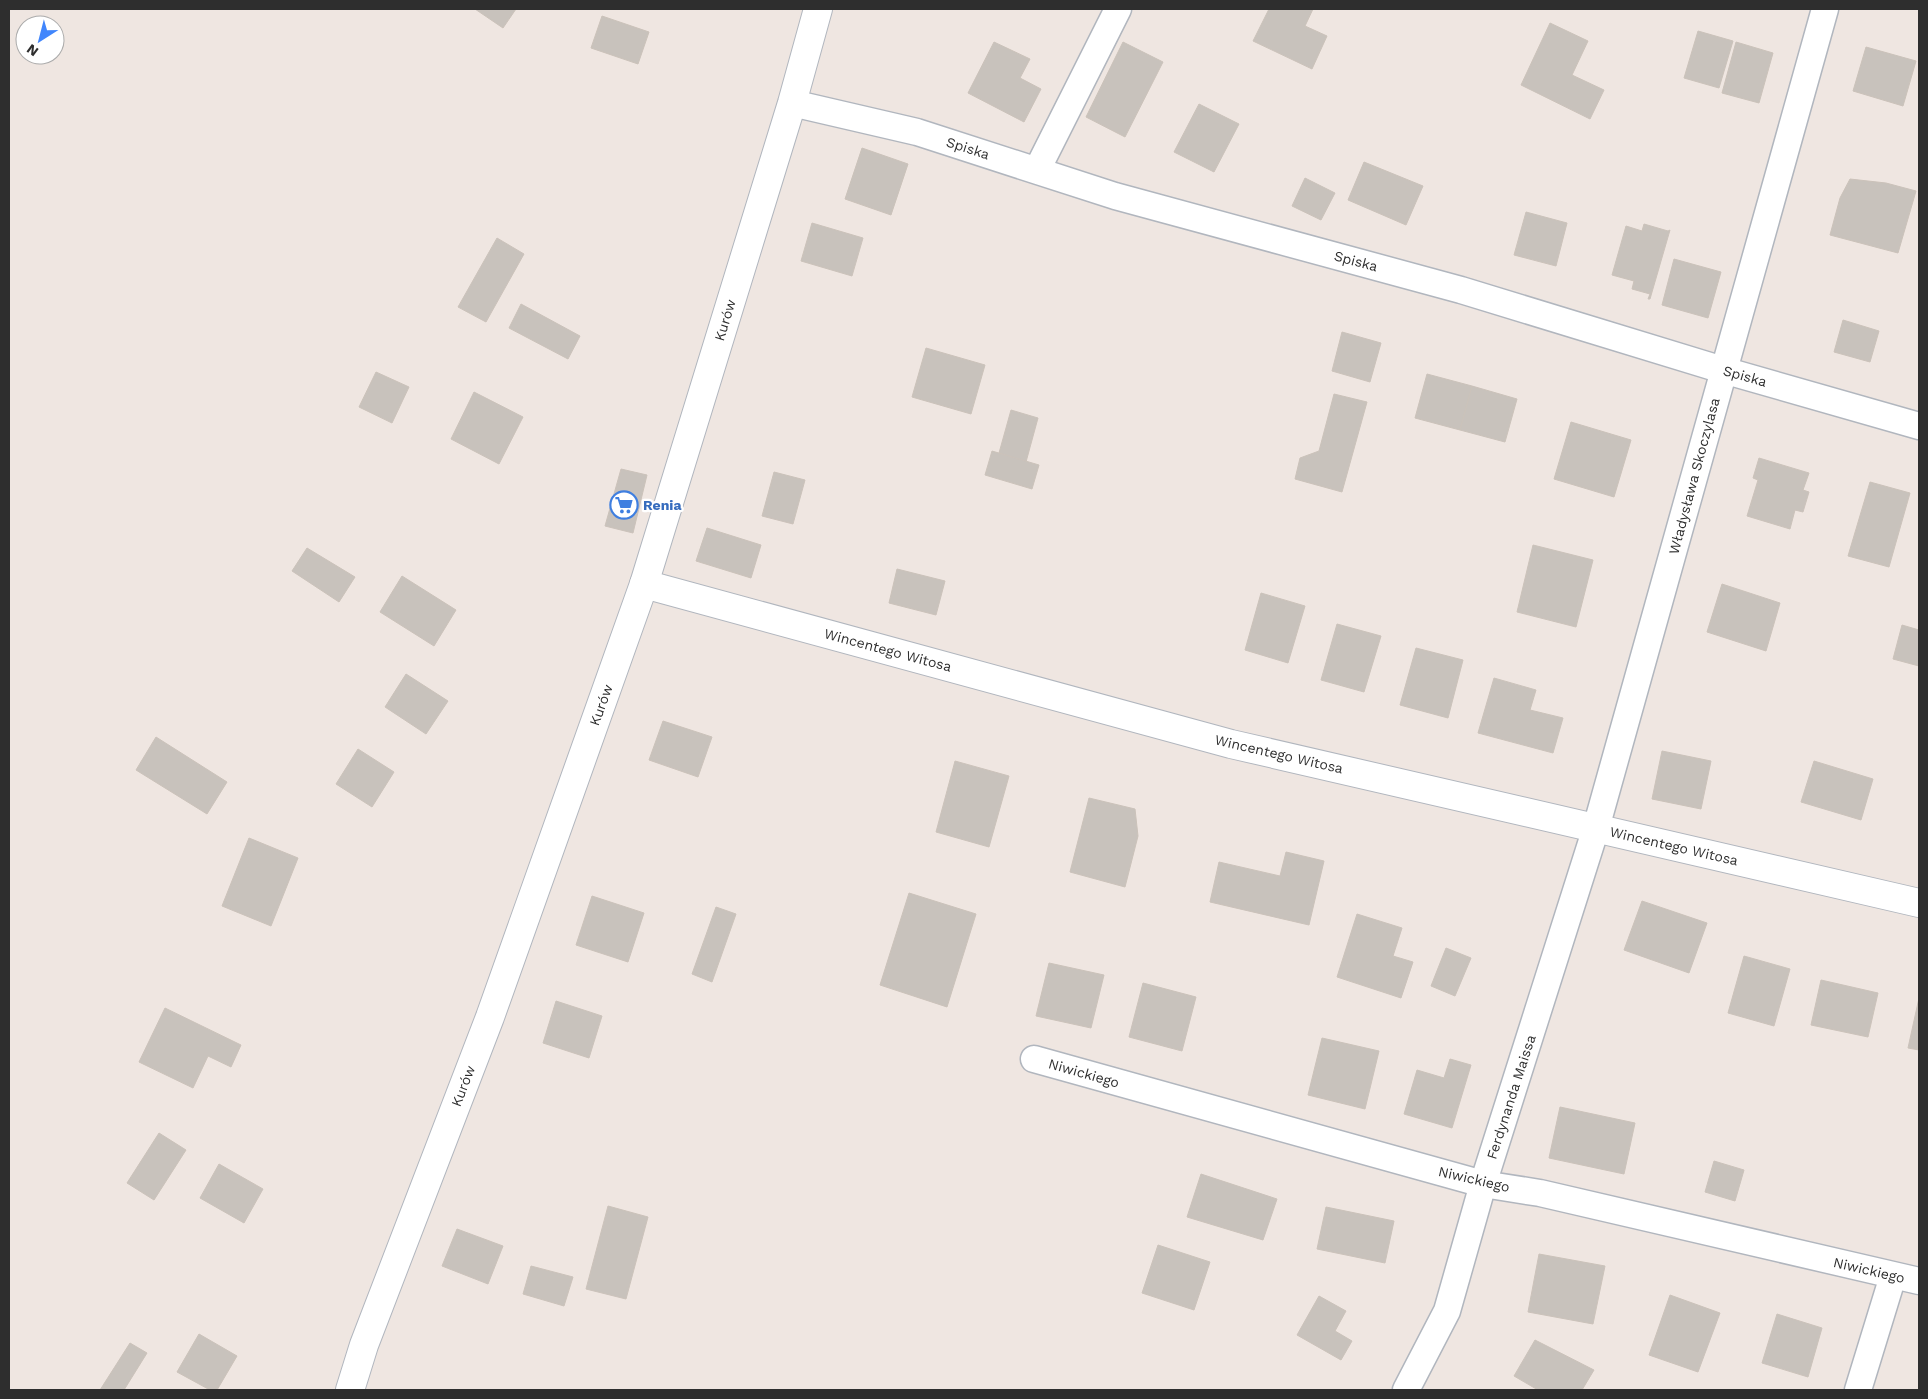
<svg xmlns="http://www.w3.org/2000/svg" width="1928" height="1399" viewBox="0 0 1928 1399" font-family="'Work Sans',sans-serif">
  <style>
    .building { fill: #c8c2bc; stroke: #cbc2ba }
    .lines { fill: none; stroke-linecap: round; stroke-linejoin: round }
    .street-casing { stroke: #b1b6be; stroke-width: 29 }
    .secondary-casing { stroke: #b1b6be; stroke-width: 30 }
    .street { stroke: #fff; stroke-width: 26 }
    .secondary { stroke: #fff; stroke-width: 28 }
    .labels { text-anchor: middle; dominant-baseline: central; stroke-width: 4.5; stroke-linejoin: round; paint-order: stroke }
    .street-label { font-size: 14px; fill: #2e2e2e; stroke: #fff }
    .shop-label { font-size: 14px; font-weight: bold; fill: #366cbe; stroke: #fff; text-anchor: start }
  </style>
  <rect width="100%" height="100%" fill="#efe6e1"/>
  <g class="building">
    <polygon points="475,9 516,9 503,28"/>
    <polygon points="1269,9 1313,9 1305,26 1327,36 1312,69 1253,41"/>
    <polygon points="602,16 649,32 638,64 591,48"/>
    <polygon points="1550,23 1588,41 1572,75 1604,90 1590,119 1521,85"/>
    <polygon points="1698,31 1733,41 1719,88 1684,78"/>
    <polygon points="994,42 1030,59 1020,78 1041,89 1024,122 968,93"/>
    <polygon points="1123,42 1163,62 1125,137 1086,117"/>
    <polygon points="1736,42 1773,53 1759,103 1722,93"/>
    <polygon points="1866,47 1916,61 1903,106 1853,91"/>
    <polygon points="1199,104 1239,124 1214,172 1174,152"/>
    <polygon points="862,148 908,164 891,215 845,199"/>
    <polygon points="1364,162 1423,186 1406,225 1348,200"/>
    <polygon points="1305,178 1335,193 1321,220 1292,206"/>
    <polygon points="1850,179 1886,183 1916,191 1898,253 1830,235 1840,198"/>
    <polygon points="1526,212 1567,223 1556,266 1514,255"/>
    <polygon points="812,223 863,238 852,276 801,261"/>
    <polygon points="1644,224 1668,231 1670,230 1650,299 1648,299 1650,294 1632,289 1634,281 1612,275 1626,226 1642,231"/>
    <polygon points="497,238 524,254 486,322 458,307"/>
    <polygon points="1674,259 1721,272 1708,318 1662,305"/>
    <polygon points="521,304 580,336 568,359 509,328"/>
    <polygon points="1843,320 1879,331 1870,362 1834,352"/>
    <polygon points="1342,332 1381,343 1370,382 1332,371"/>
    <polygon points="926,348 985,365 971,414 912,397"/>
    <polygon points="376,372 409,387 392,423 359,407"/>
    <polygon points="1427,374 1472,386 1460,430 1415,418"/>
    <polygon points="1472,386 1517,399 1505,442 1460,430"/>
    <polygon points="474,392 523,417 499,464 451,439"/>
    <polygon points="1334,394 1367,402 1342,492 1295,479 1300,458 1319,451"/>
    <polygon points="1011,410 1038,418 1026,462 999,453"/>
    <polygon points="1571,422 1631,440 1614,497 1554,479"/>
    <polygon points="992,451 1039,465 1032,489 985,475"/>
    <polygon points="1759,458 1809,473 1803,490 1809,492 1803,512 1795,510 1790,529 1747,516 1758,480 1753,478"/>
    <polygon points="621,469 647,475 633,533 605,526"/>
    <polygon points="774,472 805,480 793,524 762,516"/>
    <polygon points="1870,482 1910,493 1889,567 1848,556"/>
    <polygon points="707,528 761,545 751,578 696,561"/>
    <polygon points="1533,545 1593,560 1576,627 1517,612"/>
    <polygon points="307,548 355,577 339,602 292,571"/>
    <polygon points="897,569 945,581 936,615 889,603"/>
    <polygon points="402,576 456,610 434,646 380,612"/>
    <polygon points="1722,584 1780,603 1766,651 1707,632"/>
    <polygon points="1261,593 1305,606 1288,663 1245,650"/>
    <polygon points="1337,624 1381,636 1364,692 1321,680"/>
    <polygon points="1902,625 1919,630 1919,666 1893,659"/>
    <polygon points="1416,648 1463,660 1448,718 1400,705"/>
    <polygon points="406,674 448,701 426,734 385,707"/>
    <polygon points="1494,678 1536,690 1530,710 1563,718 1553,753 1478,733"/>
    <polygon points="663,721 712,737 698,777 649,760"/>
    <polygon points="156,737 227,782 207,814 136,770"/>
    <polygon points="358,749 394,772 372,807 336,784"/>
    <polygon points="1662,751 1711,761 1701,809 1652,799"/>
    <polygon points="955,761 1009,776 989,847 936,832"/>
    <polygon points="1814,761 1873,779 1861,820 1801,802"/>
    <polygon points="1089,798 1135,809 1138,836 1125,887 1070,872"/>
    <polygon points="249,838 298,858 271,926 222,906"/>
    <polygon points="1286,852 1324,861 1309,925 1210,902 1219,862 1280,876"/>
    <polygon points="909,893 976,914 947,1007 880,985"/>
    <polygon points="592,896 644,913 628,962 576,945"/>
    <polygon points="1642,901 1707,923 1689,973 1624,950"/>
    <polygon points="716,907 736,914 712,982 692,974"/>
    <polygon points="1357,914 1402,928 1393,956 1413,962 1401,998 1337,977"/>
    <polygon points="1446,948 1471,958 1455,996 1431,986"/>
    <polygon points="1744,956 1790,969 1774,1026 1728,1013"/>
    <polygon points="1049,963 1104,975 1091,1028 1036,1016"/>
    <polygon points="1821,980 1878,993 1868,1037 1811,1025"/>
    <polygon points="1143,983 1196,997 1182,1051 1129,1037"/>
    <polygon points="1919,998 1919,1050 1908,1048"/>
    <polygon points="556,1001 602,1016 589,1058 543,1043"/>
    <polygon points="165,1008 241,1045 231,1067 208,1056 193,1088 139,1062"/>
    <polygon points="1322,1038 1379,1051 1365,1109 1308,1095"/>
    <polygon points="1450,1059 1471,1065 1452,1128 1404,1114 1417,1070 1444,1078"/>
    <polygon points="1560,1107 1635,1123 1624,1174 1549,1158"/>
    <polygon points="159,1133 186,1150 154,1200 127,1183"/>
    <polygon points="1714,1161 1744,1170 1735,1201 1705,1192"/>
    <polygon points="219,1164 263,1189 244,1223 200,1198"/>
    <polygon points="1201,1174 1277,1199 1263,1240 1187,1217"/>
    <polygon points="608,1206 648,1217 626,1299 586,1289"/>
    <polygon points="1326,1207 1394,1221 1385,1263 1317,1249"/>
    <polygon points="457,1229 503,1246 488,1284 442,1266"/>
    <polygon points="1158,1245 1210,1262 1194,1310 1142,1293"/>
    <polygon points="1539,1254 1605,1266 1593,1324 1528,1312"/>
    <polygon points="531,1266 573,1277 564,1306 523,1294"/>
    <polygon points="1670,1295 1720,1313 1698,1372 1649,1355"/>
    <polygon points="1319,1296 1346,1311 1335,1331 1352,1341 1341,1360 1297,1335"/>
    <polygon points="1777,1314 1822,1328 1808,1377 1762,1363"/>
    <polygon points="199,1334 237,1356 217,1390 210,1390 177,1372"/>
    <polygon points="1535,1340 1594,1370 1582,1390 1538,1390 1514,1376"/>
    <polygon points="130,1343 147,1353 124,1390 100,1390"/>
  </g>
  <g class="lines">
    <g class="street-casing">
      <g id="street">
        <polyline points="792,103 917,132 1115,196 1461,290 1723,370 1919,426"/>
        <polyline points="1037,170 1118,9"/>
        <polyline points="1034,1059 1483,1184 1540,1193 1919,1281"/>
        <polyline points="1406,1390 1447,1311 1483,1184 1596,828 1825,9"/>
        <polyline points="1858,1390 1893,1276"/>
      </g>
    </g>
    <g class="secondary-casing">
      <g id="secondary">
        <polyline points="644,584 1231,744 1919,903"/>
        <polyline points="350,1390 364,1345 490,1017 644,584 792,103 818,9"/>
      </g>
    </g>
    <use href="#street" class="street"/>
    <use href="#secondary" class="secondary"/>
  </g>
  <defs>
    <g id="supermarket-ring" transform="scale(1.4375)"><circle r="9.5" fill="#fff" stroke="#3f7fe0" stroke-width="1.5"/><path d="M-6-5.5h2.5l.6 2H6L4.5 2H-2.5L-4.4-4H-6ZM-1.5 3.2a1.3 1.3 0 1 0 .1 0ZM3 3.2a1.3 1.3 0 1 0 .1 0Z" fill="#3f7fe0"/></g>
  </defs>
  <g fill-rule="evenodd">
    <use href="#supermarket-ring" x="624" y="505"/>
  </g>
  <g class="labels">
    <g class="street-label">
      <text transform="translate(968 148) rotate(18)">Spiska</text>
      <text transform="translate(1356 261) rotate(15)">Spiska</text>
      <text transform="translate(725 320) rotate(-73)">Kurów</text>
      <text transform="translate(1745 376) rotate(16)">Spiska</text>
      <text transform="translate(1694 476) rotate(-75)">Władysława Skoczylasa</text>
      <text transform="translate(888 650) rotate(15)">Wincentego Witosa</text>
      <text transform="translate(601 705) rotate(-70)">Kurów</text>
      <text transform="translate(1279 754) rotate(13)">Wincentego Witosa</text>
      <text transform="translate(1674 846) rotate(13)">Wincentego Witosa</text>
      <text transform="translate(1084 1073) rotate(16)">Niwickiego</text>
      <text transform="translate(463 1086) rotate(-69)">Kurów</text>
      <text transform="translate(1511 1097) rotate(-72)">Ferdynanda Maissa</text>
      <text transform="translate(1474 1179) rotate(13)">Niwickiego</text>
      <text transform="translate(1869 1270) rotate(13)">Niwickiego</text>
    </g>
    <g class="shop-label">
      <text x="643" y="505">Renia</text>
    </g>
  </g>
  <rect width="1928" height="1399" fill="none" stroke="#2e2e2e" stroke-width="20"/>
  <g transform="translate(40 40) rotate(216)"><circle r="24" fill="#ffffff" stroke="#ababab"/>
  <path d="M0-4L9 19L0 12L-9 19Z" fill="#4186fc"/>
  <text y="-8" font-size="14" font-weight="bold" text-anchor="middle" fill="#2e2e2e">N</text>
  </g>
</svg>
